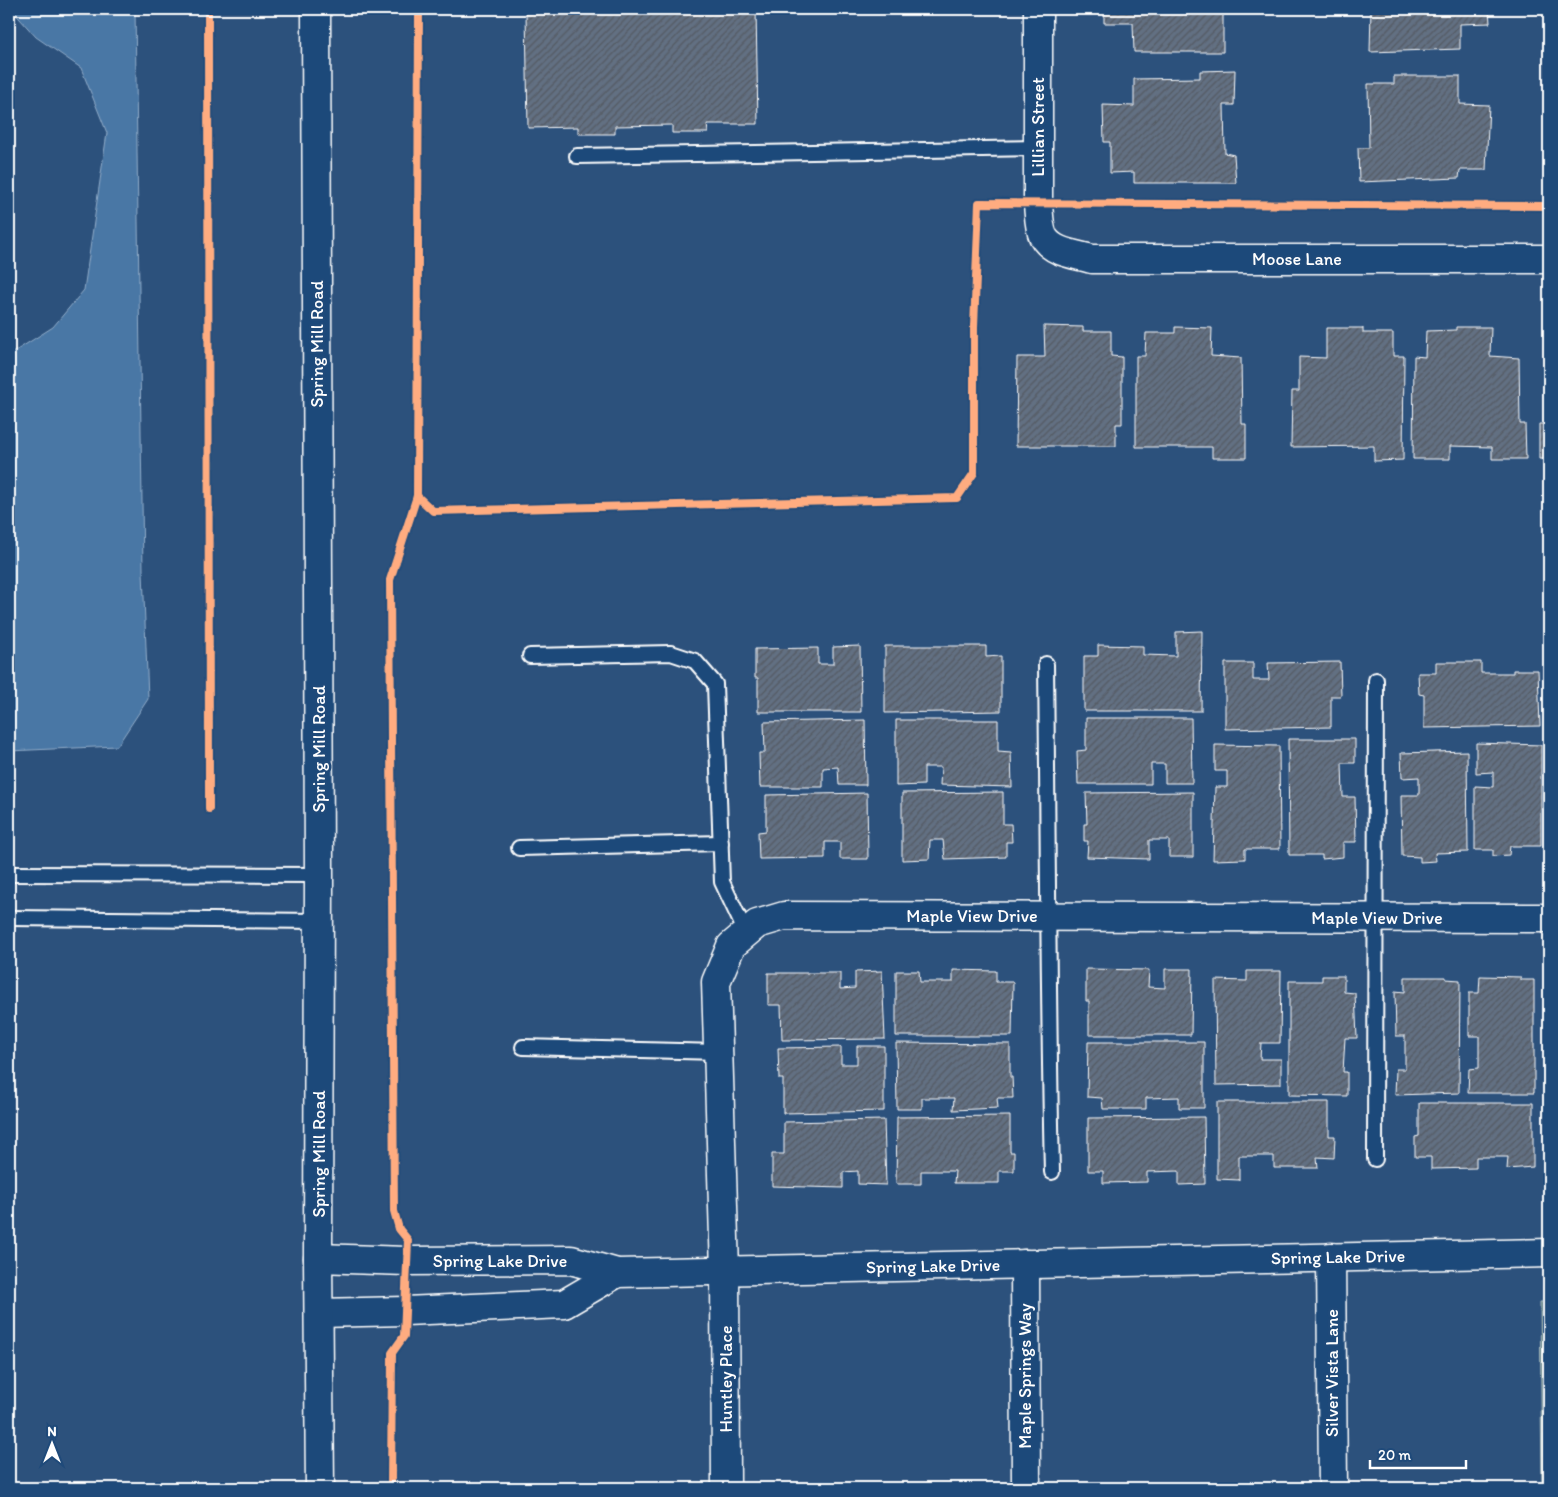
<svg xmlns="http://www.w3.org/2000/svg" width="1558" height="1497" viewBox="0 0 1558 1497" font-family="Itim,sans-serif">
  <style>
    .forest { fill: url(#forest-firs); stroke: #aebec1 }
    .water { fill: #4a77a5; stroke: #92adc9 }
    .building { fill: url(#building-hatch); stroke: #fff }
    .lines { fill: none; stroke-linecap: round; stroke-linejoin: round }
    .service-casing { stroke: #fff; stroke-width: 18 }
    .minor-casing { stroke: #fff; stroke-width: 31 }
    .tertiary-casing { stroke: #fff; stroke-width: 31 }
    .service { stroke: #1f4a7a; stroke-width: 14 }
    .minor { stroke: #1f4a7a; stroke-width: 28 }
    .tertiary { stroke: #1f4a7a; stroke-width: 28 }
    .cycleway-casing { stroke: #1f4a7a; stroke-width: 11 }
    .cycleway { stroke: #ffac80; stroke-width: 8 }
    .labels { text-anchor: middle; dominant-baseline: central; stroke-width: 5; stroke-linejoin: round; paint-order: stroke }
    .street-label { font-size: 18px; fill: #fff; stroke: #1f4a7a }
  </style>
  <defs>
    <pattern id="forest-firs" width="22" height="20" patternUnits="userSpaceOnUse" patternTransform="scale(1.25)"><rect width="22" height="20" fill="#5d7e83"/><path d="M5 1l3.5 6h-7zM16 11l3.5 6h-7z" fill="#546568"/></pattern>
    <pattern id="building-hatch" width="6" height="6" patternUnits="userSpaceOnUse" patternTransform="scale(1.25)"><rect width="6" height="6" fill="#626f82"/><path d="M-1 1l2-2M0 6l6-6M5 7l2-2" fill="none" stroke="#555a62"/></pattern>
  </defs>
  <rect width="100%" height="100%" fill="#2c517c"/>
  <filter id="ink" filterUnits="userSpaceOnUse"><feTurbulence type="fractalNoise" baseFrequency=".02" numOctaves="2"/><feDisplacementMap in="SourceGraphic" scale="10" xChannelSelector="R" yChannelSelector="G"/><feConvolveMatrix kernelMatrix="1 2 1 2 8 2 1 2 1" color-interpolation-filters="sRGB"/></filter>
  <g filter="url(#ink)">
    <polygon class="forest" points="1540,1302 1549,1302 1549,1488 1542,1488"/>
    <polygon class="water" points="11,9 135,9 143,571 148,699 117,746 9,751 9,355 53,327 84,290 107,133 81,68 36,37"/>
    <g class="building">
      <polygon points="1104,9 1223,9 1223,52 1134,52 1133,23 1104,23"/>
      <polygon points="1371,9 1489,9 1490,23 1460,24 1460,49 1370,52"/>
      <polygon points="756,10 758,124 707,124 708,133 672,133 672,125 615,126 615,134 578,134 578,127 528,128 526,13"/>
      <polygon points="1235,70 1234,105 1224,105 1225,153 1234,155 1236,183 1134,183 1134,172 1110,173 1110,142 1104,142 1103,105 1134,106 1134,79 1200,78 1200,71"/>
      <polygon points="1394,76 1460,76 1460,104 1489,105 1486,170 1460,170 1459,178 1359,182 1358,148 1369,148 1368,84 1394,84"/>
      <polygon points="1044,326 1083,327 1083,331 1111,331 1111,356 1122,357 1122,424 1116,424 1116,446 1016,446 1017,357 1045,357"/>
      <polygon points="1175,327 1212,328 1211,356 1241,358 1242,424 1246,424 1246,458 1212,458 1212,447 1136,447 1136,356 1145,356 1146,333 1175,333"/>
      <polygon points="1456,327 1491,327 1490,356 1519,358 1520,424 1525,424 1526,459 1492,459 1492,447 1450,446 1450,459 1413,459 1414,356 1425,357 1426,331 1456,330"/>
      <polygon points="1326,328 1363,328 1363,333 1393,333 1393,356 1404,356 1403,460 1374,461 1374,446 1291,447 1292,391 1299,391 1299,357 1326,358"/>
      <polygon points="1549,357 1549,459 1539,459 1539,424 1546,424 1546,358"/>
      <polygon points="1202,631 1201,711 1084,711 1084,656 1098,656 1098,645 1143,646 1143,655 1176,656 1176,632"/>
      <polygon points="860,646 861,712 758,712 758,678 755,678 755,649 818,648 818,664 833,664 833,647"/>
      <polygon points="885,646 986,646 986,657 1001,656 1001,711 885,713"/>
      <polygon points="1340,662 1341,696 1331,696 1331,727 1225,729 1225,663 1253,663 1253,680 1269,680 1268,663"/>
      <polygon points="1436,662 1481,662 1481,673 1513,673 1513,670 1538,670 1540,726 1424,728 1424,695 1419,694 1418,673 1436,673"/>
      <polygon points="1086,718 1191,718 1192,783 1165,783 1165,764 1151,764 1151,784 1078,784 1077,751 1086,750"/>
      <polygon points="865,720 866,785 839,785 838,767 823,768 823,787 760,787 759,753 765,753 764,722"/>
      <polygon points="896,720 998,720 998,751 1011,752 1012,787 940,785 941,767 924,767 924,785 896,786"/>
      <polygon points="1288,739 1355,739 1355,763 1342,763 1343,797 1355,797 1356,842 1343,842 1343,857 1322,859 1322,855 1289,855"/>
      <polygon points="1476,743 1541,745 1541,846 1510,846 1509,855 1493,856 1493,850 1475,850 1475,786 1493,787 1493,772 1476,773"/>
      <polygon points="1215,745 1279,746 1280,849 1245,849 1245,859 1213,860 1215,787 1227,787 1227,771 1215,771"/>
      <polygon points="1467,751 1468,852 1435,853 1436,861 1420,862 1420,857 1402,856 1401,795 1419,795 1419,777 1402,778 1401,753"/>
      <polygon points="1003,792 1003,824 1011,824 1012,842 1006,842 1006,857 945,859 943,840 930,840 929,859 902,860 902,793"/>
      <polygon points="1193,792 1193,857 1169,857 1169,840 1149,840 1149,859 1087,857 1088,841 1084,841 1084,824 1087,824 1086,793"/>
      <polygon points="867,793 868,859 840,859 840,842 825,842 825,858 759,859 758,832 766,831 766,795"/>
      <polygon points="1086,969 1149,970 1148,987 1165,988 1165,969 1192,969 1191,1035 1089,1035 1089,1001 1086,1001"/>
      <polygon points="953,970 996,971 996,982 1013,982 1012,1036 896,1036 896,971 919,971 920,982 953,982"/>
      <polygon points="882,971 885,1039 782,1040 781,1005 768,1005 768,973 840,973 840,989 855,988 855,972"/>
      <polygon points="1247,971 1281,971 1280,1043 1261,1043 1260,1059 1281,1059 1281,1084 1216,1085 1215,980 1247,981"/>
      <polygon points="1322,976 1344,976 1344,992 1355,993 1357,1038 1345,1038 1343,1072 1347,1072 1347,1096 1289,1095 1289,981 1322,981"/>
      <polygon points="1480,976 1521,977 1521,980 1534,980 1534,1093 1468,1093 1469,1069 1479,1068 1479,1036 1469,1036 1469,993 1479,993"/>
      <polygon points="1405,977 1446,977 1446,979 1460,980 1459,1093 1395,1095 1396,1069 1405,1069 1405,1036 1396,1036 1395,991 1405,992"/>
      <polygon points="1088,1042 1204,1042 1204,1108 1179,1108 1179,1097 1146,1098 1146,1109 1103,1109 1102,1098 1087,1097"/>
      <polygon points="896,1043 1010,1044 1010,1077 1012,1077 1013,1098 997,1098 998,1108 953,1110 954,1098 922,1098 922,1109 897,1109"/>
      <polygon points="857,1046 884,1046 884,1111 783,1113 783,1079 779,1079 778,1048 841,1047 841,1064 857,1064"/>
      <polygon points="1217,1102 1329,1102 1329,1136 1335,1136 1334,1158 1317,1157 1318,1168 1274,1168 1274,1156 1239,1156 1239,1180 1217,1179"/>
      <polygon points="1419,1103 1533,1103 1533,1167 1507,1169 1508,1157 1476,1157 1476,1168 1431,1169 1431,1157 1415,1157 1415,1137 1419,1136"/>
      <polygon points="1010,1116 1010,1152 1014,1152 1014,1171 999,1171 999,1183 954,1183 955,1171 921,1171 921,1184 896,1184 897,1117"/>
      <polygon points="1204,1117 1205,1184 1179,1185 1179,1171 1147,1172 1147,1182 1103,1183 1103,1171 1088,1171 1088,1118"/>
      <polygon points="884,1120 886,1185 858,1184 858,1171 843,1172 843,1188 772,1186 772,1154 784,1154 784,1122"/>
    </g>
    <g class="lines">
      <g class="service-casing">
        <g id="service">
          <polyline points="577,156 1038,148"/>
          <polyline points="530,656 671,653 695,661 715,684 722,882 746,933"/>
          <path d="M1046 664C1048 833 1048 1003 1052 1172"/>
          <polyline points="519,848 721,843"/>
          <polyline points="9,874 319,875"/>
          <polyline points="9,918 319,921"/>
          <polyline points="523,1047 719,1052"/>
          <polyline points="1375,1159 1376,680"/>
        </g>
      </g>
      <g class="minor-casing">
        <g id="minor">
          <path d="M1038 9V204C1039 214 1039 227 1043 236 1052 253 1075 254 1092 259H1549"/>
          <polyline points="1331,1257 1333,1488"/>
          <polyline points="318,1258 406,1261 571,1260 617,1273 1549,1253"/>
          <polyline points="1025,1264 1026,1488"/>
          <polyline points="319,1313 405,1311 564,1304 617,1273"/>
          <polyline points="726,1488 725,1270 716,982 731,946 757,924 784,916 1549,918"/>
        </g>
      </g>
      <g class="tertiary-casing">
        <polyline id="tertiary" points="316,9 319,875 318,1258 320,1488"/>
      </g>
      <use href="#service" class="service"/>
      <use href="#minor" class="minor"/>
      <use href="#tertiary" class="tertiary"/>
      <g class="cycleway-casing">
        <g id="cycleway">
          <polyline points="208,9 209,809"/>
          <polyline points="417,496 433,511 957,498 974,473 974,327 979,203 1549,206"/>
          <polyline points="391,1488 392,1353 404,1336 408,1240 399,1229 394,1211 390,580 417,496 419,9"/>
        </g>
      </g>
      <use href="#cycleway" class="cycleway"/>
    </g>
  </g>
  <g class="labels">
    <g class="street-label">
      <text transform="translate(1038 127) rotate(-90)">Lillian Street</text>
      <text x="1297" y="259">Moose Lane</text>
      <text transform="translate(317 344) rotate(-90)">Spring Mill Road</text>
      <text transform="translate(319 749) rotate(-90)">Spring Mill Road</text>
      <text x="972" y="916">Maple View Drive</text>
      <text x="1377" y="918">Maple View Drive</text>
      <text transform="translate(319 1154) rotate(-90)">Spring Mill Road</text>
      <text transform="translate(1338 1257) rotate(-1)">Spring Lake Drive</text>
      <text x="500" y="1261">Spring Lake Drive</text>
      <text transform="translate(933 1266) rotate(-1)">Spring Lake Drive</text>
      <text transform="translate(1332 1373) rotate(-90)">Silver Vista Lane</text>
      <text transform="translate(1025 1376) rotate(-90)">Maple Springs Way</text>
      <text transform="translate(726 1379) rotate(-90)">Huntley Place</text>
    </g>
  </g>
  <rect width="1558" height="1497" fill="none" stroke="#1f4a7a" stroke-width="30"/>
  <rect x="15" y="15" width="1528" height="1467" fill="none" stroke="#fff" stroke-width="2" filter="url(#ink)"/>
  <g transform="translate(52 1444)" stroke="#1f4a7a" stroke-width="4" paint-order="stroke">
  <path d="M0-4L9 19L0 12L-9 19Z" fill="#ffffff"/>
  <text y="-8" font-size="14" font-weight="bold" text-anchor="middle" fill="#ffffff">N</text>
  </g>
  <path d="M1370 1460v8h96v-8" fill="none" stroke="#ffffff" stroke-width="2.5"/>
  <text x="1378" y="1460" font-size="15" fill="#ffffff" stroke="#1f4a7a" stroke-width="4" paint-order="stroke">20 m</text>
</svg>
